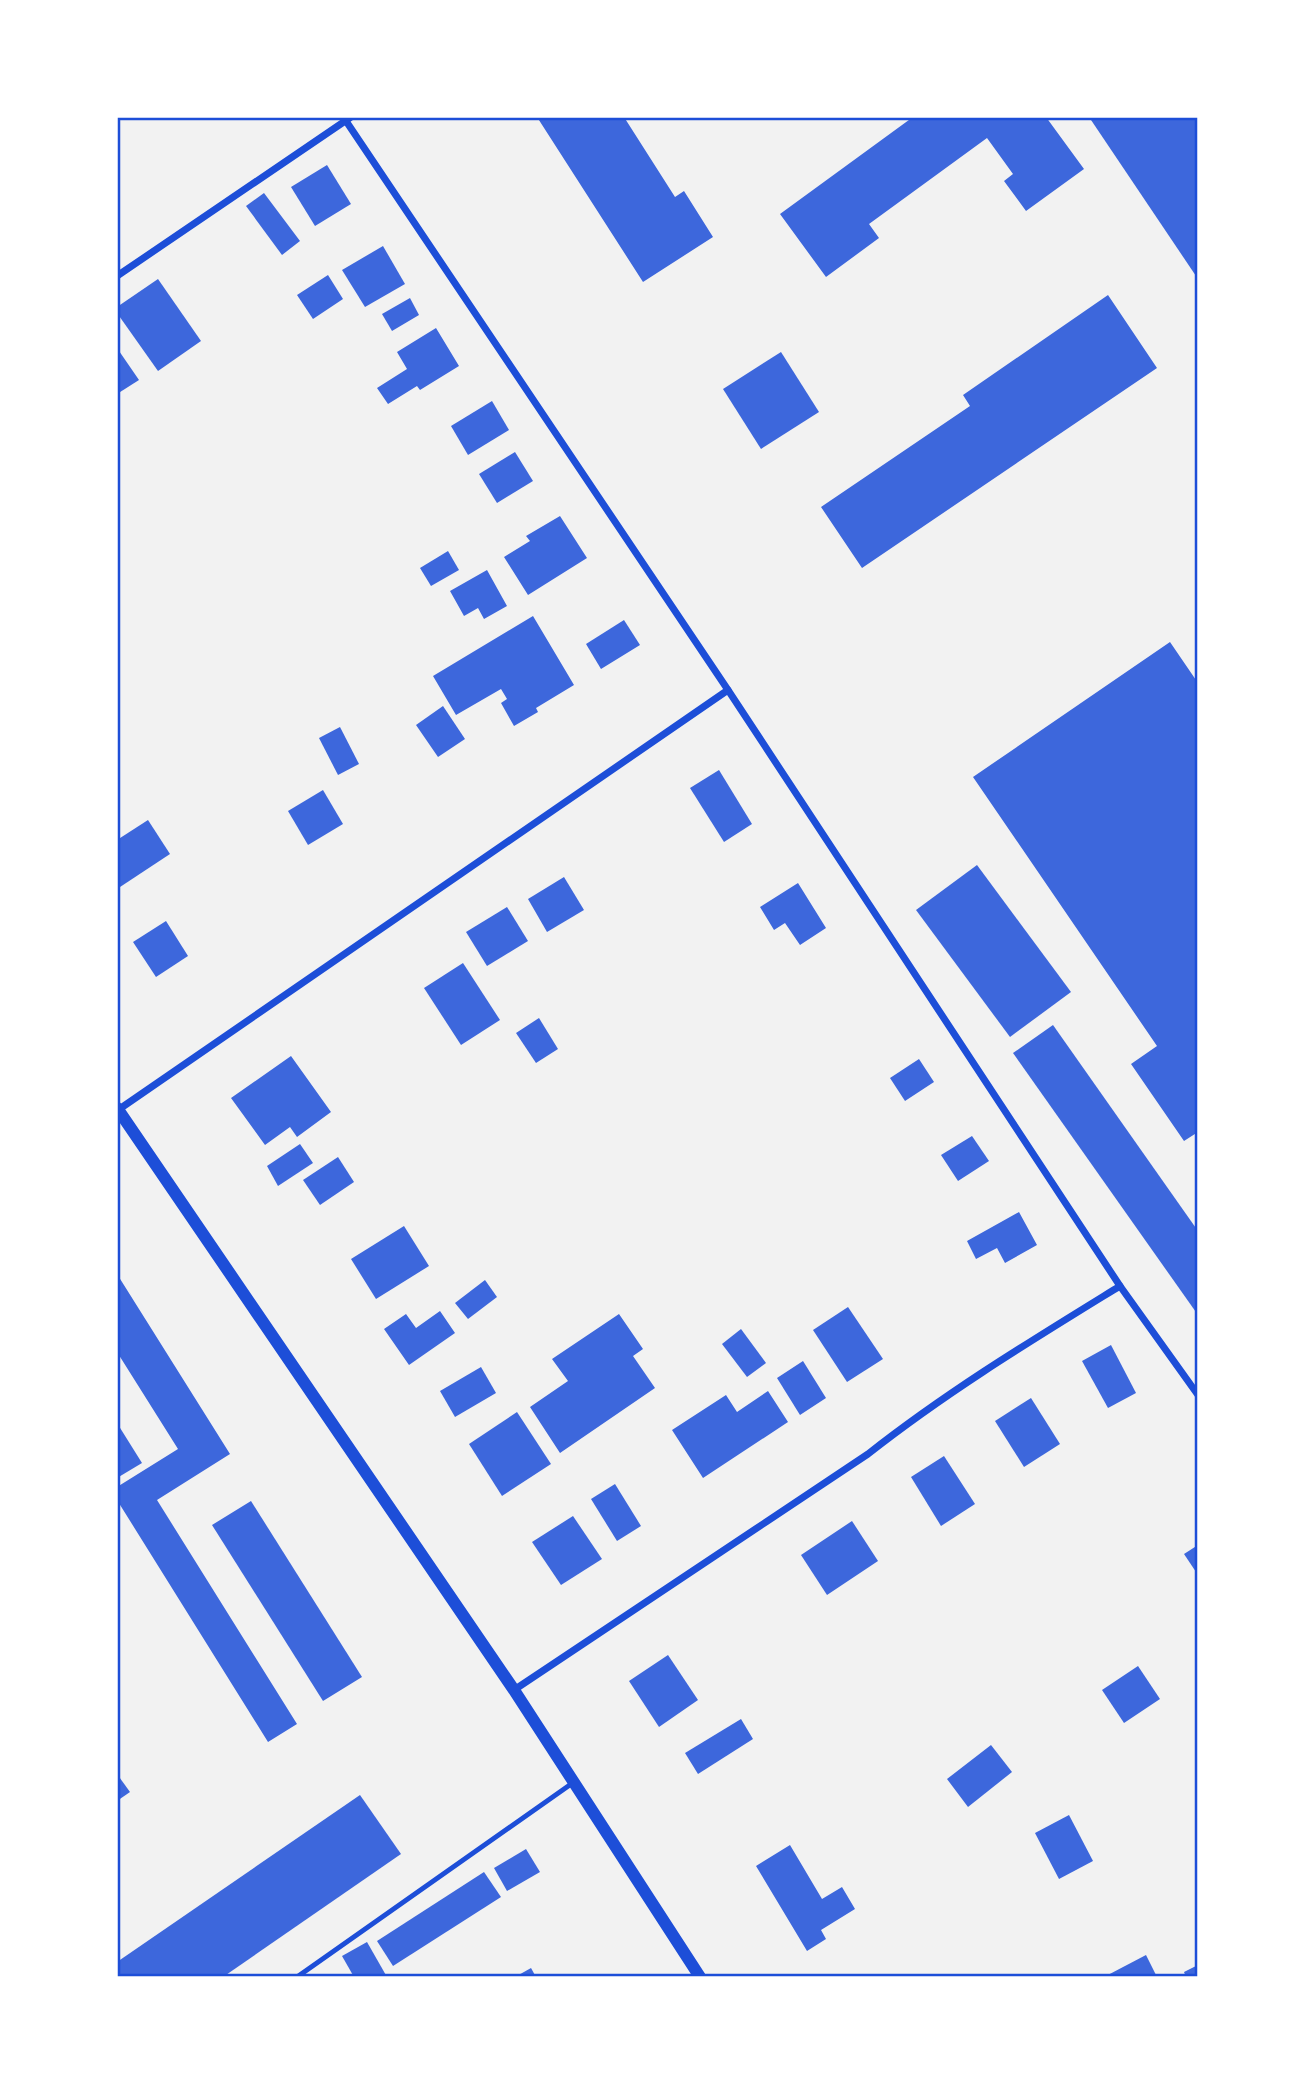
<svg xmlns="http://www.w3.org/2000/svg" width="1315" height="2094" viewBox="0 0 1315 2094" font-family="'DejaVu Sans',sans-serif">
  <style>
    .building { fill: #3d67dc }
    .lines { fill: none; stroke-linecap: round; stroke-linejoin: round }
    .service { stroke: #1d4ed8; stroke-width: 5 }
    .minor { stroke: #1d4ed8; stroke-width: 7 }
    .tertiary { stroke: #1d4ed8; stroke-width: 12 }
    .neatline { fill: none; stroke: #1d4ed8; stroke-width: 2.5 }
  </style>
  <rect width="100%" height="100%" fill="#f2f2f2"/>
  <g class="building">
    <polygon points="537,117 624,117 675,197 684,191 713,237 643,282"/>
    <polygon points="913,117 1046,117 1084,169 1026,211 1004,181 1013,174 987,138 869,224 879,238 826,277 780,214"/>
    <polygon points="1089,117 1198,117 1198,279"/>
    <polygon points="327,165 351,204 315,226 291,187"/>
    <polygon points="264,193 300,241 282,255 246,206"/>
    <polygon points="383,246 405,284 365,307 342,270"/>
    <polygon points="328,275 343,299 313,319 297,295"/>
    <polygon points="158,279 201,341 158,371 117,313 117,307"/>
    <polygon points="1108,295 1157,368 862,568 821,507 970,406 963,395"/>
    <polygon points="410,298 419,315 392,331 382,314"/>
    <polygon points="436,328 459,366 420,390 417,386 388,404 377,388 407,369 397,352"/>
    <polygon points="117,348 139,380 117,394"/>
    <polygon points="781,352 819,412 761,449 723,389"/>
    <polygon points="492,401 509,430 468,455 451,426"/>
    <polygon points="515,452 533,481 497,503 479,474"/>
    <polygon points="560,516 587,558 528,595 504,557 530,541 526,536"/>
    <polygon points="448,551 459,570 431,586 420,568"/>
    <polygon points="487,570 507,606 484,619 478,608 464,616 450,591"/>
    <polygon points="533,616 574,685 536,708 538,712 514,726 501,703 507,699 501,689 456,715 433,676"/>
    <polygon points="624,620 640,645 601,669 586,644"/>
    <polygon points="1170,642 1198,683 1198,1132 1184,1141 1131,1064 1157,1046 973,777"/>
    <polygon points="443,706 465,739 438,757 416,725"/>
    <polygon points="340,727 359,764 338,775 319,738"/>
    <polygon points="719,770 752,824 724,842 690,788"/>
    <polygon points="323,790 343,824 308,845 288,811"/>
    <polygon points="148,820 170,854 117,889 117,840"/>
    <polygon points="977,865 1071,992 1010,1037 916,910"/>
    <polygon points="564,877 584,910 547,932 528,899"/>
    <polygon points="798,883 826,928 800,945 785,923 774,930 760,907"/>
    <polygon points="507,907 528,941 487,966 466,932"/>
    <polygon points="166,921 188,956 156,977 133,942"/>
    <polygon points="463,963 500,1020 461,1045 424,988"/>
    <polygon points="539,1018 558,1049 536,1063 516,1033"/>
    <polygon points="1053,1025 1198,1231 1198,1315 1013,1053"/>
    <polygon points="291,1056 331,1112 297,1137 290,1127 265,1145 231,1098"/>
    <polygon points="919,1059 934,1082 905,1101 890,1078"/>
    <polygon points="972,1136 989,1161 958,1181 941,1155"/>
    <polygon points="300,1144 313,1163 278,1186 267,1166"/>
    <polygon points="338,1157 354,1182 320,1205 303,1180"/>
    <polygon points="1019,1212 1037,1245 1005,1263 997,1248 976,1259 967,1241"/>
    <polygon points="404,1226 429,1266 376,1299 351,1259"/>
    <polygon points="117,1274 230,1454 157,1500 297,1724 268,1742 117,1500 117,1487 178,1449 117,1352"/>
    <polygon points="485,1280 497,1297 468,1319 455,1303"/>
    <polygon points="848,1307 883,1359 847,1382 813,1330"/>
    <polygon points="440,1311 455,1333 409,1365 384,1329 406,1314 416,1328"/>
    <polygon points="619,1314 643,1349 633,1356 655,1388 560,1453 530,1407 568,1381 552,1359"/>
    <polygon points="741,1329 766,1363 747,1377 722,1344"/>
    <polygon points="1111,1345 1136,1393 1108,1408 1082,1361"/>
    <polygon points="803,1361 826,1398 800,1415 777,1378"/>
    <polygon points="481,1367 496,1393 455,1417 440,1391"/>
    <polygon points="768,1391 788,1422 703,1478 672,1430 726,1395 737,1412"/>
    <polygon points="1031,1398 1060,1444 1024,1467 995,1421"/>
    <polygon points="517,1412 551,1464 502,1496 469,1444"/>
    <polygon points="117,1423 142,1463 117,1478"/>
    <polygon points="944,1456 975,1504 941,1526 911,1477"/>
    <polygon points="615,1484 641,1526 617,1541 591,1499"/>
    <polygon points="251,1501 362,1677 323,1701 212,1525"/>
    <polygon points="573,1516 602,1559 561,1585 532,1542"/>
    <polygon points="852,1521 878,1561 827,1595 801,1555"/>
    <polygon points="1198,1545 1198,1575 1184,1554"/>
    <polygon points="668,1655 698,1700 659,1727 629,1681"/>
    <polygon points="1138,1666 1160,1699 1124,1723 1102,1690"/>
    <polygon points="741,1719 753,1739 698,1774 685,1753"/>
    <polygon points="991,1745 1012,1772 968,1807 947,1779"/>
    <polygon points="117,1774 130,1792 117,1801"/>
    <polygon points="360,1795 401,1854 223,1977 117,1977 117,1962"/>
    <polygon points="1069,1815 1093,1861 1059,1879 1035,1833"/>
    <polygon points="790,1845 822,1899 842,1887 855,1909 821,1930 826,1939 807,1951 756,1866"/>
    <polygon points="526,1849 540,1872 507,1891 494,1868"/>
    <polygon points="484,1872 501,1897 393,1966 377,1941"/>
    <polygon points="367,1942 387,1977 354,1977 342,1956"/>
    <polygon points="1146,1955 1157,1977 1104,1977"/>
    <polygon points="1198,1965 1198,1977 1186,1977 1184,1972"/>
    <polygon points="531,1968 536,1977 515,1977"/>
  </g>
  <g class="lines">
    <polyline class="service" points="297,1977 574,1782"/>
    <g class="minor">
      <polyline points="346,121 728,690 1120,1286 1198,1395"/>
      <polyline points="117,276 351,117"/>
      <polyline points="118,1110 728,690"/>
      <path d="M514 1690 868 1454C948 1391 1034 1339 1120 1286"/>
    </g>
    <polyline class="tertiary" points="117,1108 514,1690 700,1977"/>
  </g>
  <rect width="1315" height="2094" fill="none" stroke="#ffffff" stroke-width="238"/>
  <rect x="119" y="119" width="1077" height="1856" class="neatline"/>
</svg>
